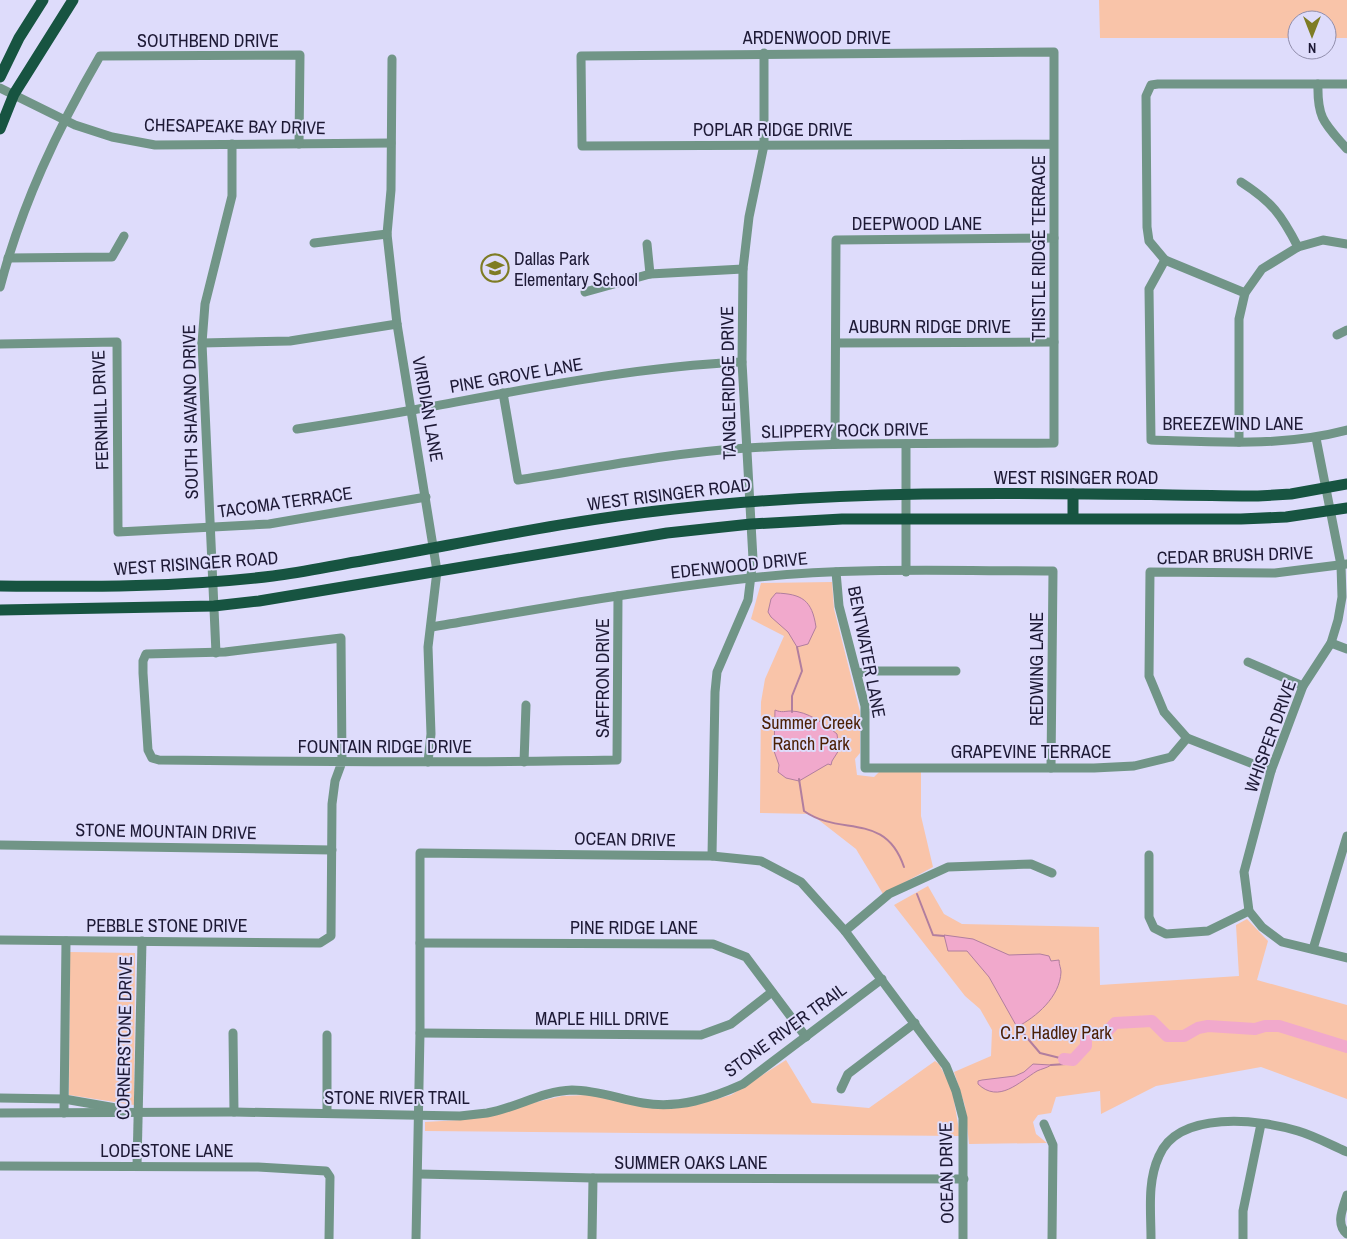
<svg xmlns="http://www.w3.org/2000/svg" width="1347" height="1239" viewBox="0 0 1347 1239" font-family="'Archivo Narrow',sans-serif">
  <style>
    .green { fill: #f9c4a9 }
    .water { fill: #f1a9cc; stroke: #b17e9f }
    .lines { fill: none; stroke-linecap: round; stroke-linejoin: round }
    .stream { stroke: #b17e9f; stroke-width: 2 }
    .river { stroke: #f1a9cc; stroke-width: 12 }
    .minor { stroke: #719587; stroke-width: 9 }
    .major { stroke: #175441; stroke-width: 11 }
    .labels { text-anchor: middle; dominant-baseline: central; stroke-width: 4; stroke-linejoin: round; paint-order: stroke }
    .street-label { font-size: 18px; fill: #1d1935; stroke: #dedcfb }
    .poi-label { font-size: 18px; fill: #1d1935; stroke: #dedcfb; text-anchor: start }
    .park-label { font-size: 18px; fill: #4c2005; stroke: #dedcfb }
  </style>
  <rect width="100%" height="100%" fill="#dedcfb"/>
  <g class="green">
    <polygon points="1099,0 1347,0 1347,38 1327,38 1327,20 1297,20 1297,38 1100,38"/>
    <polygon points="832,582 834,609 860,712 860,753 855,759 857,775 874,777 880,771 921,772 921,816 933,867 883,894 856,849 811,814 760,813 761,702 765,679 784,636 751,619 761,583"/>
    <polygon points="928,886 944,914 962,924 1099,927 1100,985 1239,976 1236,925 1247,919 1268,941 1257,980 1347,1005 1347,1099 1261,1067 1156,1086 1101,1114 1100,1091 1056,1097 1051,1113 1038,1115 1033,1122 1036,1134 1047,1143 969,1144 965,1106 954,1072 991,1056 992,1030 980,1009 965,996 894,905"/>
    <polygon points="70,952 135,953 134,1105 69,1095"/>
    <polygon points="786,1060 812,1103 869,1108 935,1061 939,1064 952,1089 960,1136 425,1131 425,1122 460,1120 562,1096 587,1095 668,1108 692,1106 731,1095"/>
  </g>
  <g class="water">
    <path d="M776 593C802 594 812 600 816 627L808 644 797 647 788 632 771 617 768 612 771 599Z"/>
    <path d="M775 710C782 713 785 711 791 711 807 711 825 724 837 734L839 750 832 761 831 765 828 764 799 781 786 778 778 772 779 765 774 751Z"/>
    <path d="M944 935 973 939 1009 955 1040 954 1049 956 1051 961 1059 960C1059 965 1061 968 1061 972 1060 997 1036 1017 1017 1027L989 977 967 951H948Z"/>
    <path d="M1033 1064 1051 1065C1047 1068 1041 1069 1037 1071 1019 1082 999 1104 978 1084V1081L982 1080 1015 1076 1024 1072Z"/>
  </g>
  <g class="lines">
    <g class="stream">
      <polyline points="792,712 792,696 802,671 797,647"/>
      <path d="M799 779 804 811C841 837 885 811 904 867"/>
      <polyline points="917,894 933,935 944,936"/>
      <polyline points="1017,1026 1040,1053 1064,1059"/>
      <polyline points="1051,1065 1066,1064 1068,1060"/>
    </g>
    <polyline class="river" points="1064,1059 1073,1060 1086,1046 1086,1037 1089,1034 1104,1035 1115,1023 1152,1021 1167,1036 1184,1036 1198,1028 1208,1026 1255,1029 1265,1026 1279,1026 1347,1047"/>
    <g class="minor">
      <polyline points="392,59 391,190 387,234 397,324 437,571 428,647 431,734 428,762"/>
      <path d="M1318 84C1317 119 1325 124 1347 149"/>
      <polyline points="0,88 75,125 112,137 155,145 391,143"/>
      <path d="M1241 182C1272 202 1281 214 1298 247"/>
      <polyline points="314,243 387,234"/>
      <polyline points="647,244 650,274"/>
      <polyline points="8,258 112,257 124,236"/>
      <path d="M1165 260 1149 289 1151 440C1216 442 1283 447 1347 430"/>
      <path d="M0 287C22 204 57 130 100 56L300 55 299 144"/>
      <polyline points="585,292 650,274 743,269"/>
      <polyline points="1245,293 1165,260 1149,241 1147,227 1146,96 1151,85 1158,84 1347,84"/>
      <polyline points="1337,335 1347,330"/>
      <polyline points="202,343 290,341 397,324"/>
      <polyline points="836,343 1054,342"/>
      <polyline points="0,344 117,342 118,532 269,524 426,497"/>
      <path d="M503 393 518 480C594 468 670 453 747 448 849 442 952 444 1054 443V52L581 56 582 146 1054 144"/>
      <path d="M297 429C336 423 375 417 413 410 523 390 631 367 742 362"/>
      <polyline points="1316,438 1341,565 1342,597 1338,620 1331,643 1303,686 1271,771 1244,872 1249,911 1262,927 1282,942 1347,958"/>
      <polyline points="1239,442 1239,319 1245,293 1262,269 1298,247 1323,240 1347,244"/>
      <polyline points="835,444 836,240 1054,238"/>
      <polyline points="906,444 906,572"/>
      <polyline points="836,572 839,606 865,706 865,768 1094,768 1134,766 1171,757 1187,738"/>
      <path d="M432 627C538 609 643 590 750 578 850 567 952 571 1053 571L1051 768"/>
      <polyline points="1331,643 1347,649"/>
      <polyline points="216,653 202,343 205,304 232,196 232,144"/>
      <polyline points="1248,662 1303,686"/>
      <polyline points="857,673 872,671 956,671"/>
      <polyline points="524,762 526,705"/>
      <polyline points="1271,771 1187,738 1164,712 1149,676 1150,572 1275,573 1347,564"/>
      <polyline points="0,845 332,850"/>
      <polyline points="1149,855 1149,917 1154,928 1166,934 1208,931 1249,911"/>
      <polyline points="712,856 715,692 717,672 748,600 753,559 742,362 743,269 749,217 764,145 764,53"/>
      <polyline points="845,931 889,894 948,867 1031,864 1052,873"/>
      <path d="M0 940 320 943 331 936 332 804 335 781 342 762 341 638 225 652 146 654 143 661V673L148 750 152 758 159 760C312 762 465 763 617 760L618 596"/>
      <polyline points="420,943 713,944 746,957 806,1037"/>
      <polyline points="1313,949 1347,836"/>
      <polyline points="233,1033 234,1112"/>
      <polyline points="420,1033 701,1035 731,1024 772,992"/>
      <polyline points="841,1089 848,1074 915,1023"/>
      <polyline points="0,1098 64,1099 116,1108"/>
      <path d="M0 1113 234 1112 460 1116C469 1115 478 1114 487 1113 516 1108 542 1091 572 1090 597 1090 619 1099 643 1103 679 1109 712 1098 743 1084L882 979"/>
      <polyline points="64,1113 66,941"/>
      <polyline points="327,1113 327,1035"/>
      <polyline points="1044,1124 1053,1145 1052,1239"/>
      <polyline points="0,1166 258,1167 326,1171 330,1177 329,1239"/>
      <polyline points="137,1166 142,941"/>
      <polyline points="418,1174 593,1178 964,1179"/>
      <path d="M1347 1195C1343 1208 1335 1224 1347 1234"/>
      <polyline points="416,1239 420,1033 420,853 712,856 761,861 801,882 845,931 946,1066 956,1091 963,1118 963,1239"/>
      <polyline points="592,1239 593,1178"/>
      <path d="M1151 1239C1151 1211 1147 1182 1159 1156 1178 1110 1260 1119 1298 1131 1315 1136 1331 1145 1347 1152"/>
      <polyline points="1243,1239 1243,1211 1261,1124"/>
    </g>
    <g class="major">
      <polyline points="0,77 19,38 43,0"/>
      <polyline points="0,129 14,94 73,0"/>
      <polyline points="1073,518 1073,494"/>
      <path d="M0 586C91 587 182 587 273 576 304 572 336 565 367 560 469 542 571 520 674 509 867 487 1064 494 1258 496L1291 494 1347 484"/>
      <polyline points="0,610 214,606 259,601 667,533 751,524 842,519 1241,519 1286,517 1347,508"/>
    </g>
  </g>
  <defs>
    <g id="school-ring" transform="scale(1.4375)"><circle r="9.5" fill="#dedcfb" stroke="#7e7c24" stroke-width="1.5"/><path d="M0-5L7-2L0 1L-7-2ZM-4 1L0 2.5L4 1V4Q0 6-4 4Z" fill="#7e7c24"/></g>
  </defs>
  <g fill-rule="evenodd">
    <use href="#school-ring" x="495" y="268"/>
  </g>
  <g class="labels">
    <g class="street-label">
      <text x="817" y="37">ARDENWOOD DRIVE</text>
      <text x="208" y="40">SOUTHBEND DRIVE</text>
      <text transform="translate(235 126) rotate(1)">CHESAPEAKE BAY DRIVE</text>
      <text x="773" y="129">POPLAR RIDGE DRIVE</text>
      <text x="917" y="223">DEEPWOOD LANE</text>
      <text transform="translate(1038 248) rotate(-90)">THISTLE RIDGE TERRACE</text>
      <text x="930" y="326">AUBURN RIDGE DRIVE</text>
      <text transform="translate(516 375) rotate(-10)">PINE GROVE LANE</text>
      <text transform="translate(728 383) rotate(-91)">TANGLERIDGE DRIVE</text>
      <text transform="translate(428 409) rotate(80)">VIRIDIAN LANE</text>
      <text transform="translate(100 410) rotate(-92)">FERNHILL DRIVE</text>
      <text transform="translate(190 412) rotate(-91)">SOUTH SHAVANO DRIVE</text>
      <text x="1233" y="423">BREEZEWIND LANE</text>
      <text transform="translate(845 430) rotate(-1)">SLIPPERY ROCK DRIVE</text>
      <text x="1076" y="477">WEST RISINGER ROAD</text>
      <text transform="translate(669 494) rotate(-7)">WEST RISINGER ROAD</text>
      <text transform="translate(285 502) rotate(-8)">TACOMA TERRACE</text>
      <text transform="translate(1235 555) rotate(-2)">CEDAR BRUSH DRIVE</text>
      <text transform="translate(196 563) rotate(-4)">WEST RISINGER ROAD</text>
      <text transform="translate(739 565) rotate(-6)">EDENWOOD DRIVE</text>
      <text transform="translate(867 652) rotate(79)">BENTWATER LANE</text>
      <text transform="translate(1036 669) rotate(-90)">REDWING LANE</text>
      <text transform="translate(602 678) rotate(-90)">SAFFRON DRIVE</text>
      <text transform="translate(1270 736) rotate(-70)">WHISPER DRIVE</text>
      <text x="385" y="746">FOUNTAIN RIDGE DRIVE</text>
      <text x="1031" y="751">GRAPEVINE TERRACE</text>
      <text transform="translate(166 831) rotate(1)">STONE MOUNTAIN DRIVE</text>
      <text transform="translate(625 839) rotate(1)">OCEAN DRIVE</text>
      <text x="167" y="925">PEBBLE STONE DRIVE</text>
      <text x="634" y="927">PINE RIDGE LANE</text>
      <text x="602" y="1018">MAPLE HILL DRIVE</text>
      <text transform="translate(785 1030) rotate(-36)">STONE RIVER TRAIL</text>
      <text transform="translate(124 1038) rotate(-89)">CORNERSTONE DRIVE</text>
      <text x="397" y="1097">STONE RIVER TRAIL</text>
      <text x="167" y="1150">LODESTONE LANE</text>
      <text x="691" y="1162">SUMMER OAKS LANE</text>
      <text transform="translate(946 1173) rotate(-91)">OCEAN DRIVE</text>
    </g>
    <g class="poi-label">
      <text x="514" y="258">Dallas Park<tspan x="514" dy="21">Elementary School</tspan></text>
    </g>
    <g class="park-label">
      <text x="811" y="722">Summer Creek<tspan x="811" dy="21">Ranch Park</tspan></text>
      <text x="1056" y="1032">C.P. Hadley Park</text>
    </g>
  </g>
  <g transform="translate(1312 35) rotate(180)"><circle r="24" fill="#dedcfb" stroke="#918eac"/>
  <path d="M0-4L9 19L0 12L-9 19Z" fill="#7e7c24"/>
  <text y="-8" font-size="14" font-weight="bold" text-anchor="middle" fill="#1d1935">N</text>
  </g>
</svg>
